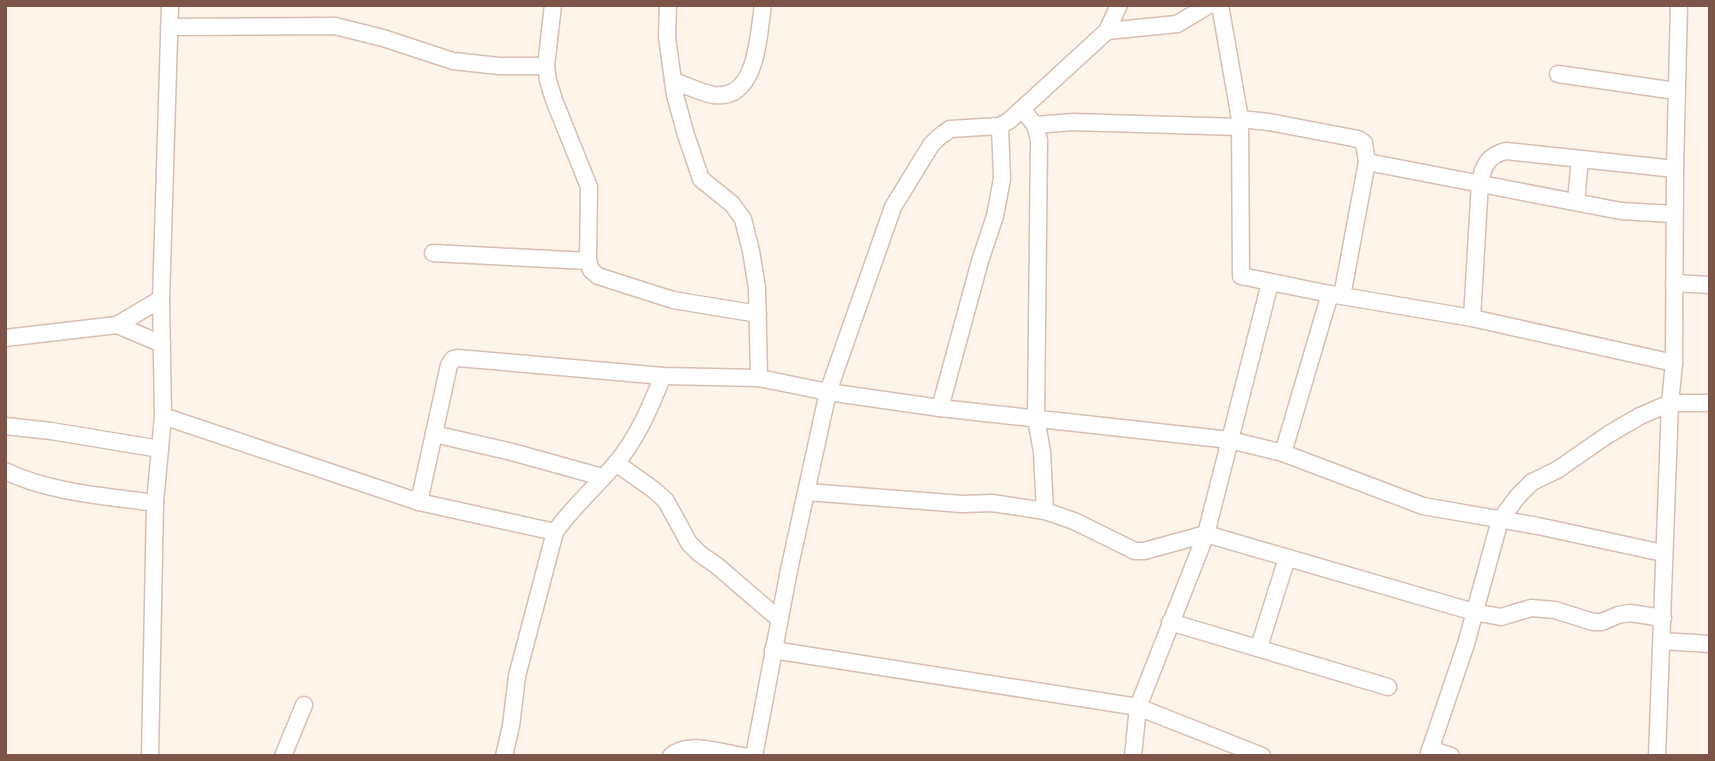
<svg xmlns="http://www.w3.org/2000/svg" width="1715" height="761" viewBox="0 0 1715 761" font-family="'PT Sans',sans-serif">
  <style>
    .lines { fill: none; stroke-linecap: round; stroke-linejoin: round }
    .street-casing { stroke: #d8beb2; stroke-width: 19 }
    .street { stroke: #fff; stroke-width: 16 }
  </style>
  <rect width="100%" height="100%" fill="#fef4ea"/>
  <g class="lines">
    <g class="street-casing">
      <g id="street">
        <polyline points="553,5 546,66 548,80 554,100 589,187 588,261 591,270 598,276 673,300 758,314"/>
        <polyline points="668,5 667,37 675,95 686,135 701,179 732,204 743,219 751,251 757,288 759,378"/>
        <polyline points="1220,5 1240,119 1241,276 1330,294"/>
        <polyline points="169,27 335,26 383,38 453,61 499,66 546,66"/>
        <polyline points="1107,31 1177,24 1209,5"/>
        <polyline points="1558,74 1676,91"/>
        <path d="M673 81C686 85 701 93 714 95 758 100 758 35 763 5"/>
        <polyline points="1022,109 1035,125 1039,140 1036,418 1042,452 1045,511"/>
        <polyline points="1240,119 1269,122 1358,139 1364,143 1367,162 1342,296 1330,294 1283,453"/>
        <polyline points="1035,125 1073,122 1240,127"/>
        <polyline points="1367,162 1621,211 1674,214"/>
        <polyline points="1576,202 1580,159"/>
        <polyline points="433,253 588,261"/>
        <polyline points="1674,283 1710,285"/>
        <path d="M1342 296 1472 318 1480 182C1483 165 1489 155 1506 151L1675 169"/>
        <polyline points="1472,318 1674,363"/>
        <polyline points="117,325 162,344"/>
        <polyline points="5,338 117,325 161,299"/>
        <polyline points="940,408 980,261 995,216 1002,179 1000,126"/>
        <polyline points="163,416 419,502 555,532"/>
        <polyline points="5,426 51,431 160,449"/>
        <polyline points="434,434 512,452 602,477"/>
        <polyline points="616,463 654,490 666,501 689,543 700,554 716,565 779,619"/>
        <path d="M5 471C51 493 105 496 155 503"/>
        <polyline points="807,492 962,504 992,503 1045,511 1074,521 1135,551 1144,551 1206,534 1474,612 1501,617 1531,608 1555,610 1593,622 1602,622 1618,615 1630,613 1663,618"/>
        <polyline points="419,502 449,365 453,359 458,358 663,376 759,378 828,392 940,408 1230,440 1283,453 1423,506 1538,526 1663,553"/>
        <polyline points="1170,622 1388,687"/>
        <polyline points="1662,641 1710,644"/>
        <polyline points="1259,647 1287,558"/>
        <polyline points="773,650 1138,707 1262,756"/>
        <polyline points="1430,749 1451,756"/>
        <polyline points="150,756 155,503 163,416 161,299 170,5"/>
        <polyline points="283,756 304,705"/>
        <path d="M504 756 511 726 517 676 555 532C573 506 597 486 617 462 638 437 650 407 663 376"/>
        <path d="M671 756C688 740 722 753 743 756"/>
        <polyline points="754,756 789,570 828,392 893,207 931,145 939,137 950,129 1000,126 1010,120 1107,31 1119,5"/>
        <polyline points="1133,756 1138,707 1206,534 1270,283"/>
        <polyline points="1428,756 1466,644 1500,520 1518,496 1532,482 1557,470 1609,434 1640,416 1670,403 1710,403"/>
        <polyline points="1657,756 1670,403 1674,363 1675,169 1679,5"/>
      </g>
    </g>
    <use href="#street" class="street"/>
  </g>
  <rect width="1715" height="761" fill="none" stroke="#7e5449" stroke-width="14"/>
</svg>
